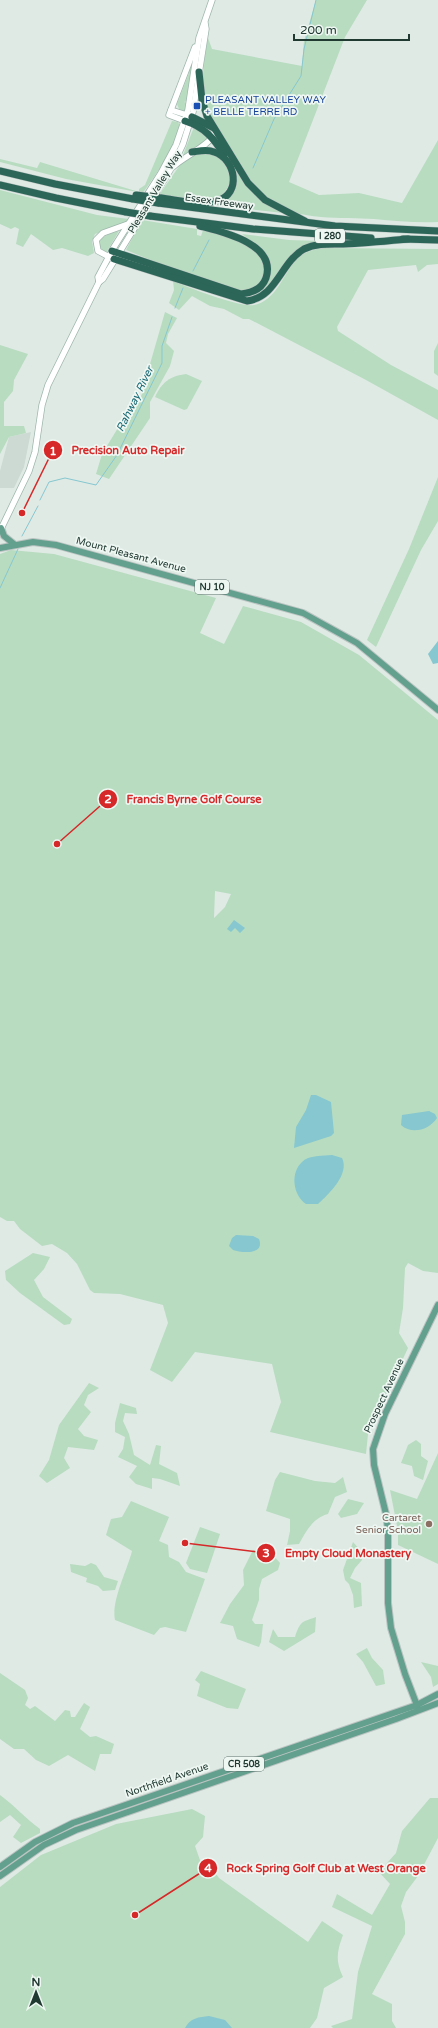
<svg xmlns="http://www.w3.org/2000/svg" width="438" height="2028" viewBox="0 0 438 2028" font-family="'Varela Round',sans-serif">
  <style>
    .built { fill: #cddad4 }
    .green { fill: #b8dcc0; fill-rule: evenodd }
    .water { fill: #86c7d0 }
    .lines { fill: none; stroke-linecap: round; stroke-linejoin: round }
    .stream { stroke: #86c7d0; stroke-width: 1 }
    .secondary-casing { stroke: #9eb6ac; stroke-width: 7 }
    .primary-casing { stroke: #bcc4c2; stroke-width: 8 }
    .motorway-casing { stroke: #bcc4c2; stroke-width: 8 }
    .secondary { stroke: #fff; stroke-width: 5.5 }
    .primary { stroke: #63a08e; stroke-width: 6 }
    .motorway { stroke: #2c6658; stroke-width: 7 }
    .motorway-bridge-casing { stroke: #bcc4c2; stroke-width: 8; stroke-linecap: butt }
    .motorway-bridge { stroke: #2c6658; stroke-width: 7 }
    .transit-dot { fill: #1a4fb4; stroke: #eff7f3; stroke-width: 1.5 }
    .education-dot { fill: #8d6e63; stroke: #eff7f3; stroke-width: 1.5 }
    .labels { text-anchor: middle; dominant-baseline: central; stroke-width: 3.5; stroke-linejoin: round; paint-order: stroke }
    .shield { fill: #eff7f3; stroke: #5e736c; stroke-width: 1 }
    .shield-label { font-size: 9px; font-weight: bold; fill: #203a32 }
    .transit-label { font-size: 10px; fill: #164399; stroke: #eff7f3; text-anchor: start }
    .street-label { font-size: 10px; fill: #203a32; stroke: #eff7f3 }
    .education-label { font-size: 10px; fill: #785e54; stroke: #eff7f3; text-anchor: end }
    .water-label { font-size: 11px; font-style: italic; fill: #1b6a75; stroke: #eff7f3 }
    .leader { fill: none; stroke: #d62828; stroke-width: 1.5 }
    .callout-dot { fill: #d62828; stroke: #eff7f3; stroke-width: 1.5 }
    .mark-label { font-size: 12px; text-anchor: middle; font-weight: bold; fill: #fff }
    .callout-label { font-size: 11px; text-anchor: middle; font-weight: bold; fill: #d62828; stroke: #eff7f3; stroke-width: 3.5; stroke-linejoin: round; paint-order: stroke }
  </style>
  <rect width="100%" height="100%" fill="#dfeae5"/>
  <polygon class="built" points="31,432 24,467 14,488 0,488 0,471 9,437"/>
  <g class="green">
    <path d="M316 0H367L345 37 289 182 319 195 359 193 402 203 438 140V222C417 223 395 221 374 219 342 217 299 221 270 202 251 189 241 165 229 146 200 102 199 89 208 38L212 49 302 66 304 41Z"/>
    <polygon points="193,55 187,101 184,102 187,103 185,112 179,109 177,104 189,73 189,63"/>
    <path d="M172 121 178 122C186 133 151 182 143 193L66 179 0 162V159L37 168 40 162 139 192V189L145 185Z"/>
    <polygon points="194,127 210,138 208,141 183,155"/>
    <path d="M205 152C211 154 219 155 224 161 235 173 231 194 214 198 198 203 176 197 159 195L180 165 190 155Z"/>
    <polygon points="236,169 283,213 214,205 236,183"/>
    <polygon points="0,190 97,215 129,219 124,224 95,234 92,241 94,253 88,256 62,248 53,250 31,234 23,247 16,244 19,229 15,227 11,229 0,224"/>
    <path d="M142 220 197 229V235L201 236 203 230C219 234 239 236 252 248 273 266 265 292 237 290L168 267 126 250Z"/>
    <path d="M119 231 106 253 101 251 98 245C101 235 110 234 119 231Z"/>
    <polygon points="242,234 289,240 321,241 297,250 266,289 258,295 255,293 269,273 262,249"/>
    <path d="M322 248 438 249V264L427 265 418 272 416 265 368 270 337 327 338 331 391 365 438 390V420L366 380 249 319H243L224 309 210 306 192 296 179 310 169 303 174 290 173 281C187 287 241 308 254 305 276 301 283 274 297 259 304 252 312 250 322 248Z"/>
    <polygon points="165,312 177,318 168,334 166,343 174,351 170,366 150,402 150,418 109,479 96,474 102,454 132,405 138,402 151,376 148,371"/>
    <polygon points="438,343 438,376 434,373 434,351"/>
    <polygon points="0,345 28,354 14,380 13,391 4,402 4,426 24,426 26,433 9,437 0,454"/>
    <path d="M186 374 202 381 187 409 184 410 155 397C162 382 170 376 186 374Z"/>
    <polygon points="438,477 438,521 421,550 376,647 367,640 409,549"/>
    <path d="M11 550 54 554 216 598 200 633 224 644 243 606 301 622 359 655 438 720V1273L423 1271 408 1263 405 1268 403 1308 399 1333 408 1348 368 1434 366 1454 270 1432 281 1402 272 1364 195 1352 172 1382 150 1370 168 1323 163 1305 120 1294 94 1293 90 1290 77 1264 67 1253 52 1244 42 1246 20 1229 14 1221H7L0 1217V554ZM215 891 231 894 225 907 214 918Z"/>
    <polygon points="33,1253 50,1257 44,1269 34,1280 43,1297 72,1319 70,1324 64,1325 20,1293 6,1280 5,1271"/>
    <polygon points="89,1383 99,1388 88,1395 84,1405 91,1412 78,1429 84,1436 98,1440 94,1450 68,1447 64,1458 70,1468 47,1483 39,1476 49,1460 59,1425"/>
    <polygon points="120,1403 136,1408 137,1414 125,1413 123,1421 129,1434 134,1455 150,1465 156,1445 161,1446 159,1464 177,1473 180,1486 160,1479 152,1478 152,1489 136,1484 129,1477 137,1466 118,1457 123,1449 125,1437 115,1432 115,1423"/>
    <polygon points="416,1440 421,1444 421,1456 428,1461 423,1480 414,1476 412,1466 401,1463 408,1445"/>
    <polygon points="438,1453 438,1564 398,1545 398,1531 390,1490 417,1499"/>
    <path d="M280 1472 315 1481 335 1483 343 1477 347 1492 335 1497 328 1514C313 1518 306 1531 299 1544L287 1545 290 1531V1519L266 1511 275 1480Z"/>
    <polygon points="348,1499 364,1503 357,1514 341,1518 338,1514"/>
    <path d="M131 1501 169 1517 159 1541 168 1545 169 1557 179 1562 186 1572 205 1579 186 1632 165 1627 160 1628 154 1635 115 1620C111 1601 127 1571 132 1551L106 1535 111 1519 122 1517Z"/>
    <polygon points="200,1527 220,1534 207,1573 190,1569 186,1563"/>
    <polygon points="353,1542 361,1551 362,1560 355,1568 350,1578 361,1583 362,1606 354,1608 353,1595 349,1584 345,1580 343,1570"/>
    <polygon points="253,1550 273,1555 280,1563 278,1570 262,1579 259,1589 259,1600 252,1620 255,1624 263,1624 261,1642 259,1647 237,1639 233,1626 220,1623 230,1604 244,1585 243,1570"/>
    <polygon points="91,1563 96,1565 104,1577 118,1581 115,1590 103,1591 98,1586 86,1582 87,1578 71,1572 70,1564 85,1566"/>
    <path d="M316 1617 315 1632 284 1651 269 1642 273 1629 278 1637H295C300 1622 301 1622 316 1617Z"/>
    <polygon points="367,1648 372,1658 383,1670 385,1684 376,1686 363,1662 356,1654"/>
    <polygon points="421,1662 438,1666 438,1684 433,1687 431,1677"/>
    <polygon points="201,1671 246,1689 238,1709 227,1708 197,1696 200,1684 195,1680"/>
    <polygon points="0,1673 25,1690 28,1698 25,1705 30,1709 35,1706 55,1721 65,1710 70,1711 71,1717 75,1717 84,1703 90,1707 80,1729 90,1737 96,1736 114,1744 111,1754 100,1754 95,1771 68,1755 49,1766 36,1760 24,1749 14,1749 0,1739"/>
    <path d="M0 1795C14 1805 25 1818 40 1829V1833L21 1843 13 1837 21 1825 10 1815 0 1822Z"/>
    <polygon points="430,1798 438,1798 438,1838 418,1876 406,1892 401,1906 405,1922 405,1934 372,1994 392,2004 392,2021 396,2028 333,2028 331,2026 352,2019 358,1972 372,1926 332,1907 337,1894 372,1915 390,1884 379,1872 396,1853 402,1831"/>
    <path d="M192 1809 205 1816 203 1837 195 1846 201 1863 206 1860 219 1878 308 1942 322 1921 343 1935C337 1951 335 1961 343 1977L324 1988 317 2018 310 2028H0V1887L41 1855 116 1824Z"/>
  </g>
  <g class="water">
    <polygon points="438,641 438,663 433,664 428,654"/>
    <polygon points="234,920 245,928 240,933 235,928 231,932 227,929"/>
    <polygon points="311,1095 316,1095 331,1102 334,1133 331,1136 294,1148 296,1127 306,1110"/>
    <path d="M429 1111 435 1114 437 1118C429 1130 412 1135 401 1125L402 1115Z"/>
    <path d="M332 1155 342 1158C350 1174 329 1194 318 1204H306C293 1195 290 1173 302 1162 308 1155 324 1156 332 1155Z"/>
    <path d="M236 1235 253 1236 259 1239C265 1255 242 1253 233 1250L229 1246 232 1238Z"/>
    <path d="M209 2016 225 2020 232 2028H185C190 2018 199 2017 209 2016Z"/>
  </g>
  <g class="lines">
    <g class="stream">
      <polyline points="253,168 274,119 301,76 304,49 316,0"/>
      <polyline points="193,271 209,240"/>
      <polyline points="175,308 183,288"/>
      <polyline points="40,500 49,482 65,478 96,485 117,455 162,363 162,346 172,317"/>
      <polyline points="22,536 38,506"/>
      <polyline points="0,588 18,549"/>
    </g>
    <g class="secondary-casing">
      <g id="secondary">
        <polyline points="171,110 190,116"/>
        <polyline points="185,121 169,115 195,47"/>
        <path d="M174 166C182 158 211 144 213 135"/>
        <polyline points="111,258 98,251 96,240 103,233 128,224"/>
        <polyline points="99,282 98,277 114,247 161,173 176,145 188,110 199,38 212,0"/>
        <polyline points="0,531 29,471 35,452 42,405 48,385 99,282 103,279 172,167 183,144 193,112 206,29 205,23"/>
      </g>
    </g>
    <g class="primary-casing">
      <g id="primary">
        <polyline points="1,528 4,536 14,544"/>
        <polyline points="0,548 33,542 56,545 303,613 357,643 438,710"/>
        <polyline points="418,1708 405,1674 391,1628 388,1603 388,1530 386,1514 374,1465 373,1449 385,1414 438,1305"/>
        <polyline points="0,1867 35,1842 73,1823 417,1705 438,1694"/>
        <polyline points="0,1876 44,1845 76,1830 396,1719 438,1703"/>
      </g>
    </g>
    <g class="motorway-casing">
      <g id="motorway">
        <polyline points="199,72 202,100 207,116 248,183 265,200 305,221"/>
        <polyline points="192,117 212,127"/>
        <path d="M185 121C204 127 214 138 224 155"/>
        <polyline points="0,171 55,184 133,199"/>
        <polyline points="0,185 56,198 126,212"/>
        <path d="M161 198C178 200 200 206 217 201 242 194 236 159 214 152 207 149 200 151 192 152"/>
        <polyline points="158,203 335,226 438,231"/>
        <polyline points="150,216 253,229 371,238"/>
        <polyline points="403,239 438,240"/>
        <path d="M112 251 241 294C252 293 262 289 266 278 277 244 223 232 200 226"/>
        <path d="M114 259 247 301C277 297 280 263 304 249 316 243 330 244 343 244 365 243 386 241 408 239"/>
      </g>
    </g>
    <use href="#secondary" class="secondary"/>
    <use href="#primary" class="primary"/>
    <use href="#motorway" class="motorway"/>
    <g class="motorway-bridge-casing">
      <g id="motorway-bridge">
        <polyline points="136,195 161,198"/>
        <polyline points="133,199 158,203"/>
        <polyline points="126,212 150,216"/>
      </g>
    </g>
    <use href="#motorway-bridge" class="motorway-bridge"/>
  </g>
  <rect class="transit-dot" x="193" y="102" width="8" height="8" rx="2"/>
  <circle class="education-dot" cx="429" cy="1524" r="4"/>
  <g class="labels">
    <g class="shield">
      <rect x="315" y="229" width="30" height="14" rx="3"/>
      <rect x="195" y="580" width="34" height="14" rx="3"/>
      <rect x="224" y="1757" width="40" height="14" rx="3"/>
    </g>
    <g class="shield-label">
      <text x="330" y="236">I 280</text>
      <text x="212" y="587">NJ 10</text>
      <text x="244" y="1764">CR 508</text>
    </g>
    <g class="transit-label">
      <text x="205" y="100">PLEASANT VALLEY WAY<tspan x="205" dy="12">+ BELLE TERRE RD</tspan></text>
    </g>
    <g class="street-label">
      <text transform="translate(155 192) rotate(-59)">Pleasant Valley Way</text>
      <text transform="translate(219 202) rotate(8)">Essex Freeway</text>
      <text transform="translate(131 555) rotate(15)">Mount Pleasant Avenue</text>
      <text transform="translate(384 1396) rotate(-65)">Prospect Avenue</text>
      <text transform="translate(167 1780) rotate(-19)">Northfield Avenue</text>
    </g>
    <g class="education-label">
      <text x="421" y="1518">Cartaret<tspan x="421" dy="12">Senior School</tspan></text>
    </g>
    <g class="water-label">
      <text transform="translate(135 399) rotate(-64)">Rahway River</text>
    </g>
  </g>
  <path class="leader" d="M22 513L53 450M57 844L108 799M185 1543L266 1553M135 1915L208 1868"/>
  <g class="callout-dot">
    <circle cx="22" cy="513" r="4"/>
    <circle cx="57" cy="844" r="4"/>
    <circle cx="185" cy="1543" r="4"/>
    <circle cx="135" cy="1915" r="4"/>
    <circle cx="53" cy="450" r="10"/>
    <circle cx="108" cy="799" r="10"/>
    <circle cx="266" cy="1553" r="10"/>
    <circle cx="208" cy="1868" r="10"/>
  </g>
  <g class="mark-label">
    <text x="53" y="455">1</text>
    <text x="108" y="803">2</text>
    <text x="266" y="1557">3</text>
    <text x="208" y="1872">4</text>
  </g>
  <g class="callout-label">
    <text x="128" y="454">Precision Auto Repair</text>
    <text x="194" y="803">Francis Byrne Golf Course</text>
    <text x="348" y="1557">Empty Cloud Monastery</text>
    <text x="326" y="1872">Rock Spring Golf Club at West Orange</text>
  </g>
  <g transform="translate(36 1992)" stroke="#eff7f3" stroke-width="3" paint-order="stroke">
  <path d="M0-3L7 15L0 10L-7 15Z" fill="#203a32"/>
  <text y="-6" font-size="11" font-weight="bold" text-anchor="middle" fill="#203a32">N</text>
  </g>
  <path d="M294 34v6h115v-6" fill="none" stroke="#203a32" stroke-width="2"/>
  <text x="300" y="34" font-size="12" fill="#203a32" stroke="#eff7f3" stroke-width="3" paint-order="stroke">200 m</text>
</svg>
